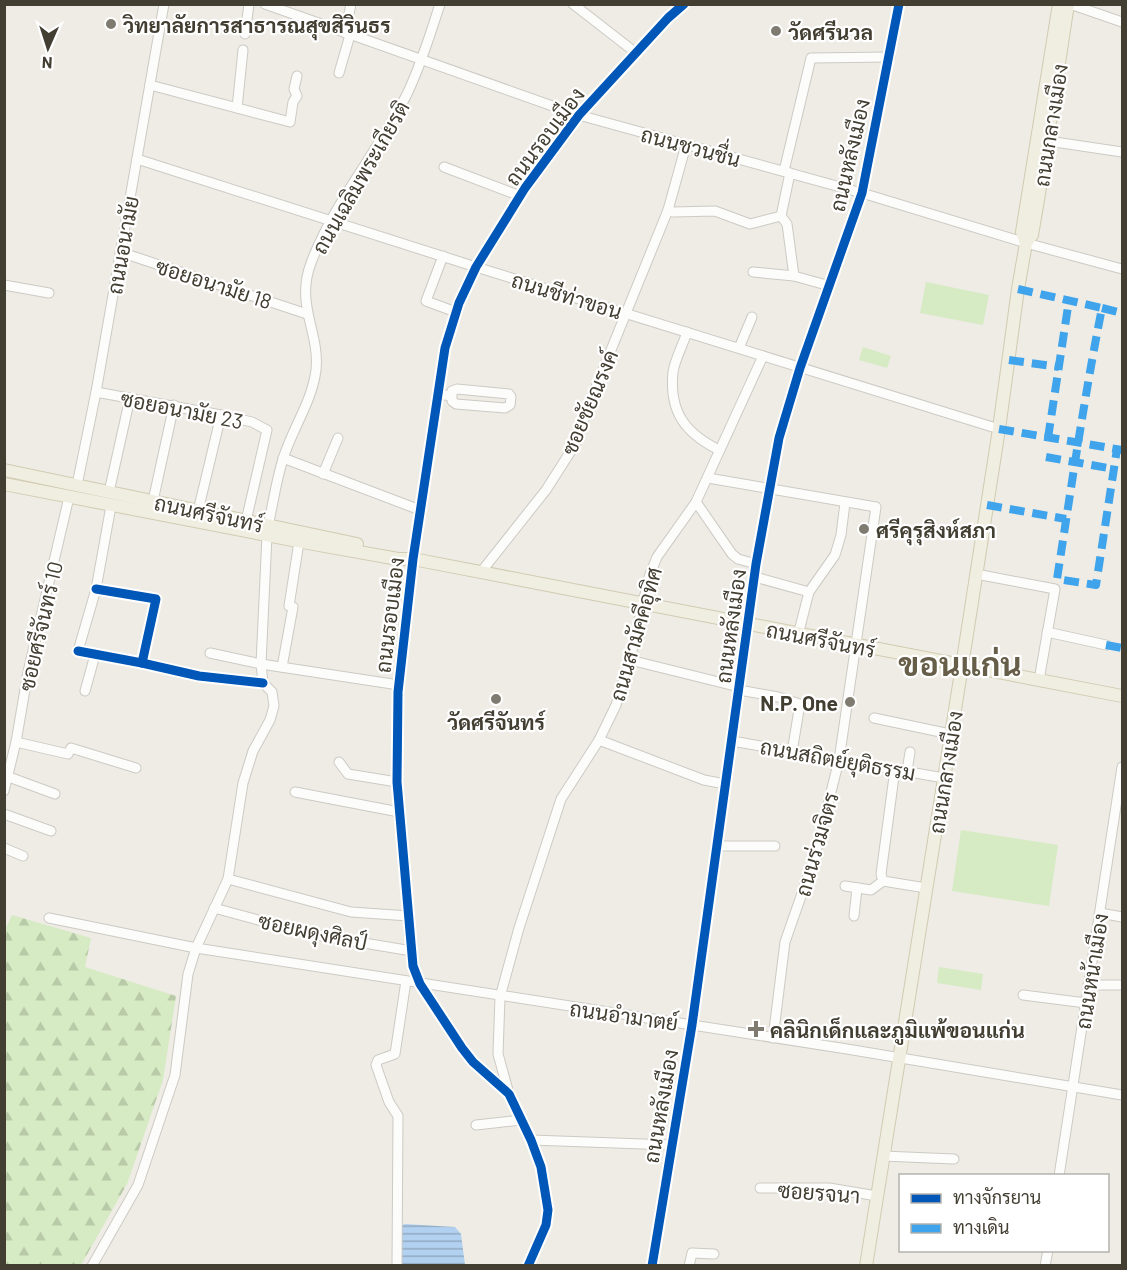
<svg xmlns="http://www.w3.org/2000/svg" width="1127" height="1270" viewBox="0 0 1127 1270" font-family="Barlow,Sarabun,sans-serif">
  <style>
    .forest { fill: url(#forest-firs) }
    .park { fill: #d6eac3 }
    .water { fill: url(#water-rules) }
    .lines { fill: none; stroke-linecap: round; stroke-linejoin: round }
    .minor-casing { stroke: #cccac3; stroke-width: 11 }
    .major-casing { stroke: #d1cbb1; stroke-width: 14 }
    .minor { stroke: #fcfcfb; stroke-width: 9 }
    .major { stroke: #f0ede1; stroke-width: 12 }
    .quiet { stroke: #3fa4eb; stroke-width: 8; stroke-dasharray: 15 8; stroke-linecap: butt }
    .cycleway-casing { stroke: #fff; stroke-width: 13 }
    .cycleway { stroke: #0057b8; stroke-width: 9 }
    .poi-dot { fill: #7f7b71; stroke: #fff; stroke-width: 2 }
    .labels { text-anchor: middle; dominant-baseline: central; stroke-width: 4.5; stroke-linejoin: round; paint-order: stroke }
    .poi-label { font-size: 21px; font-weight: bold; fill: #433e32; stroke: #fff; text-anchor: start }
    .street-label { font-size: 21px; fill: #433e32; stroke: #fff }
    .town-label { font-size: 33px; font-weight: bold; fill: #665e49; stroke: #fff }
  </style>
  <defs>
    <pattern id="forest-firs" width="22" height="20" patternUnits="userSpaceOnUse" patternTransform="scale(1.5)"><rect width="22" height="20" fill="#d6eac3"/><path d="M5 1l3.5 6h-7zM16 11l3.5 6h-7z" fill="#b9caa8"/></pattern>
    <pattern id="water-rules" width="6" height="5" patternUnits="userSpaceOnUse" patternTransform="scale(1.5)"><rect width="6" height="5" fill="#b2d0ef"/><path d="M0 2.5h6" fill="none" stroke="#92aac2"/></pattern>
  </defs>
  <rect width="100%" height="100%" fill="#eeece5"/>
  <polygon class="forest" points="12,915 91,938 85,967 176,996 163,1080 127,1184 81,1265 5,1265 4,932"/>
  <g class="park">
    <polygon points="926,282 989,295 983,325 920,313"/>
    <polygon points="863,347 891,356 887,368 859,360"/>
    <polygon points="961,830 1058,845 1049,906 952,891"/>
    <polygon points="939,967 983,974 981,990 937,983"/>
  </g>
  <polygon class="water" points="405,1224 455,1227 461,1234 465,1265 402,1266 399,1264 400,1226"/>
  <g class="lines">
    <g class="minor-casing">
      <g id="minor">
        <polyline points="265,4 575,114 862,193 1026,243 1122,269"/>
        <polyline points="573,4 636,53"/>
        <polyline points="1070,4 1122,22"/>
        <polyline points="345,33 351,4"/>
        <polyline points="245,34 249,4"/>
        <polyline points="339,73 350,35"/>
        <polyline points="150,85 290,122 293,102 297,96 294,89 297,76"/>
        <polyline points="237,108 243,50"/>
        <polyline points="1048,141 1122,152"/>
        <polyline points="137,159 476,267 999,429"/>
        <polyline points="444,167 520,196"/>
        <polyline points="784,171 811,58 890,57"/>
        <polyline points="790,173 781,216 787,224 794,276"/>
        <polyline points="668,210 673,212 715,211 750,224 781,216"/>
        <polyline points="120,252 307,314"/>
        <polyline points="443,256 426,301 456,312"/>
        <polyline points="753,272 794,276 830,286"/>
        <polyline points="4,285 49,293"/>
        <path d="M687 332C683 345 675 359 673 372 669 412 685 433 719 450"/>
        <polyline points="739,348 752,317"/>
        <polyline points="96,392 221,415 252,422 267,430 246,521"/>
        <polyline points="437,394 452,396 452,391 457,389 509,394 511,397 510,405 505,408 456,404 452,401 452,396"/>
        <polyline points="283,458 420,510"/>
        <polyline points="323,474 338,438"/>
        <polyline points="708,478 876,507 839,760 815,856 785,942 773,1038"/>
        <polyline points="77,485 96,392 164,4"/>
        <polyline points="109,492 130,398"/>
        <polyline points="153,501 174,405"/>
        <polyline points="696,502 732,554 738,559 756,564"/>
        <polyline points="111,506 96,589 78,651 142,663 199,676 263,683"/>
        <polyline points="198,511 221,415"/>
        <path d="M268 526C273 504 276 481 283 459 292 429 312 402 316 370 320 332 295 305 311 263 334 202 378 152 407 94 421 65 430 35 440 4"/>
        <polyline points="481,572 546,490 576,443 589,404 668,210 686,145"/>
        <polyline points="976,574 1055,589 1039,680"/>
        <polyline points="755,577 809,592"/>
        <polyline points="96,589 156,599 142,663"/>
        <polyline points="1047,632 1106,645"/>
        <polyline points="798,635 809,592 835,555 841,535 845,503"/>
        <polyline points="210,653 261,664 399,685"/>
        <polyline points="630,660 739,687"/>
        <polyline points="282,667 293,607 289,606 299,542"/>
        <polyline points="739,690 778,697 800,704 792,752"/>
        <polyline points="85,691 95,655"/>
        <polyline points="874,718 950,734"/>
        <polyline points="599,740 704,780 725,784"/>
        <polyline points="732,741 944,778"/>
        <polyline points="16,742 68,754 71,748 136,768"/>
        <polyline points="339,762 348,774 397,782"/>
        <polyline points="895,769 881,874 883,881 926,888"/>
        <polyline points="907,771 910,752"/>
        <polyline points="9,777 55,794"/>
        <polyline points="4,791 16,742 28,672 69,497"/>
        <polyline points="295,792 399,812"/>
        <polyline points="4,814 51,831"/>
        <polyline points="716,846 775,846"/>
        <polyline points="4,848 23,856"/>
        <polyline points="228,879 351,912 409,916"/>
        <polyline points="845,886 871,890 883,881"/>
        <polyline points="214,908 310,934 412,951"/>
        <polyline points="1100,913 1122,917"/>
        <polyline points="854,916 857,888"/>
        <polyline points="49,918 196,948 847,1049 1122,1095"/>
        <polyline points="1088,985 1122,985"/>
        <polyline points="1023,995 1086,1003"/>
        <polyline points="509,1094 498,1054 500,997 519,928 561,799 599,740 616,705 630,660 649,577 657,557 696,502 763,356"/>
        <polyline points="476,1125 521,1120"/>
        <polyline points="531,1140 671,1145"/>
        <polyline points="883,1156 954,1159"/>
        <polyline points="1059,1176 1122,767"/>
        <polyline points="760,1188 829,1188 877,1196"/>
        <polyline points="92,1266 138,1185 175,1075 188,974 196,948 228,879 243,783 253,751 270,720 274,706 272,692 263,683 261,664 267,535"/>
        <polyline points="397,1266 398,1116 389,1102 376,1065 378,1060 395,1054 406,981"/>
        <polyline points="528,1266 546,1225 548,1210 541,1167 531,1140 509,1094 473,1062 462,1048 420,984 413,966 397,782 398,692 413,559 445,348 459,303 476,267 525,188 579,115 668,18 684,4"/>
        <polyline points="652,1266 692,1025 756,564 779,438 800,368 862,193 899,4"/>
        <polyline points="689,1266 692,1253 714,1254"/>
        <polyline points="1045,1266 1048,1250"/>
      </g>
    </g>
    <g class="major-casing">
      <g id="major">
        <polyline points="1026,243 1022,232 1059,4"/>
        <polyline points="4,470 357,544"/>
        <polyline points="4,484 308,543 398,559 413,559 1122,696"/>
        <polyline points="866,1266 962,666 999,429 1018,289 1026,243 1032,235 1039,194 1068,4"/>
      </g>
    </g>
    <use href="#minor" class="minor"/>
    <use href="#major" class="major"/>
    <g class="quiet">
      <path d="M1018 289 1102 308C1084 398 1071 489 1057 579L1096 585 1117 449"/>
      <polyline points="1102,308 1122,313"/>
      <polyline points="1009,360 1059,367"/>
      <polyline points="999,429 1122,450"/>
      <polyline points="1048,438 1069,300"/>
      <polyline points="1046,457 1114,469"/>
      <polyline points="987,505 1066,519"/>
      <polyline points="1106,645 1122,648"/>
    </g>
    <g class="cycleway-casing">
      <g id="cycleway">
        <polyline points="96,589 156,599 142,663"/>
        <polyline points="78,651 142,663 199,676 263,683"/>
        <polyline points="528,1266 546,1225 548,1210 541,1167 531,1140 509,1094 473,1062 462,1048 420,984 413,966 397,782 398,692 413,559 445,348 459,303 476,267 525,188 579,115 668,18 684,4"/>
        <polyline points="652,1266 692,1025 756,564 779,438 800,368 862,193 899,4"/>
      </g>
    </g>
    <use href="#cycleway" class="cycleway"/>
  </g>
  <g class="poi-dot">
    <circle cx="111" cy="24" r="6"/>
    <circle cx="776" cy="31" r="6"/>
    <circle cx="864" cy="529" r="6"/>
    <circle cx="496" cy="699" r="6"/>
    <circle cx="850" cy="702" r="6"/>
    <path d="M753 1020h6v6h6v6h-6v6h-6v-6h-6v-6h6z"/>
  </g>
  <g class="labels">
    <g class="poi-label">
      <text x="123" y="24">วิทยาลัยการสาธารณสุขสิรินธร</text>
      <text x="788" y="31">วัดศรีนวล</text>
      <text x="876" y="529">ศรีคุรุสิงห์สภา</text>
      <text x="838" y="702" text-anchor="end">N.P. One</text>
      <text x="496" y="721" text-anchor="middle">วัดศรีจันทร์</text>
      <text x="770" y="1029">คลินิกเด็กและภูมิแพ้ขอนแก่น</text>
    </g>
    <g class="street-label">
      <text transform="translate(1050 125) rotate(-81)">ถนนกลางเมือง</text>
      <text transform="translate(544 136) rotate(-53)">ถนนรอบเมือง</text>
      <text transform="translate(691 146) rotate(15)">ถนนชวนชื่น</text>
      <text transform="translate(849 155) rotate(-77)">ถนนหลังเมือง</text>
      <text transform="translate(360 177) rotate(-60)">ถนนเฉลิมพระเกียรติ</text>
      <text transform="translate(122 245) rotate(-80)">ถนนอนามัย</text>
      <text transform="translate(214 283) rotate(18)">ซอยอนามัย 18</text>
      <text transform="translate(567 295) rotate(17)">ถนนชีท่าขอน</text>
      <text transform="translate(589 402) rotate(-67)">ซอยชัยณรงค์</text>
      <text transform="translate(182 409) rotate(11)">ซอยอนามัย 23</text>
      <text transform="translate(209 513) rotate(12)">ถนนศรีจันทร์</text>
      <text transform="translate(389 615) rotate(-83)">ถนนรอบเมือง</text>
      <text transform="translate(40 626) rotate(-77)">ซอยศรีจันทร์ 10</text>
      <text transform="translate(730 626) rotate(-82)">ถนนหลังเมือง</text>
      <text transform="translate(635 634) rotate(-74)">ถนนสามัคคีอุทิศ</text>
      <text transform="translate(821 639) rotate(11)">ถนนศรีจันทร์</text>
      <text transform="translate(838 759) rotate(10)">ถนนสถิตย์ยุติธรรม</text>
      <text transform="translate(945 772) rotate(-81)">ถนนกลางเมือง</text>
      <text transform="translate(816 844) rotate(-74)">ถนนร่วมจิตร</text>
      <text transform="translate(313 931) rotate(12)">ซอยผดุงศิลป์</text>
      <text transform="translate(1091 971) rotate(-81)">ถนนหน้าเมือง</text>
      <text transform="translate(624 1015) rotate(8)">ถนนอำมาตย์</text>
      <text transform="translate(660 1106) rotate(-80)">ถนนหลังเมือง</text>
      <text transform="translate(819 1192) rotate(4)">ซอยรจนา</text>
    </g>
    <g class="town-label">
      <text x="960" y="663">ขอนแก่น</text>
    </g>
  </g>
  <rect width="1127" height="1270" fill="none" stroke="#433e32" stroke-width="12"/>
  <rect x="899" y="1174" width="210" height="78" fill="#ffffff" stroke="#b4b2ad" stroke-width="1.5"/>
  <rect x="911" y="1194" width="30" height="9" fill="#0057b8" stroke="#b4b2ad" stroke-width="1.5"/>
  <text x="953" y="1204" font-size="18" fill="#433e32">ทางจักรยาน</text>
  <rect x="911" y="1224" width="30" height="9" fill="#3fa4eb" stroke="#b4b2ad" stroke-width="1.5"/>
  <text x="953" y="1234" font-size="18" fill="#433e32">ทางเดิน</text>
  <g transform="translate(48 48) rotate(183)" stroke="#ffffff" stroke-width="4.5" paint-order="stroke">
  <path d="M0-4.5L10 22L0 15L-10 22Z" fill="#433e32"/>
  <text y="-9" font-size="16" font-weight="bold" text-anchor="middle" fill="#433e32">N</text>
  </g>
</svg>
